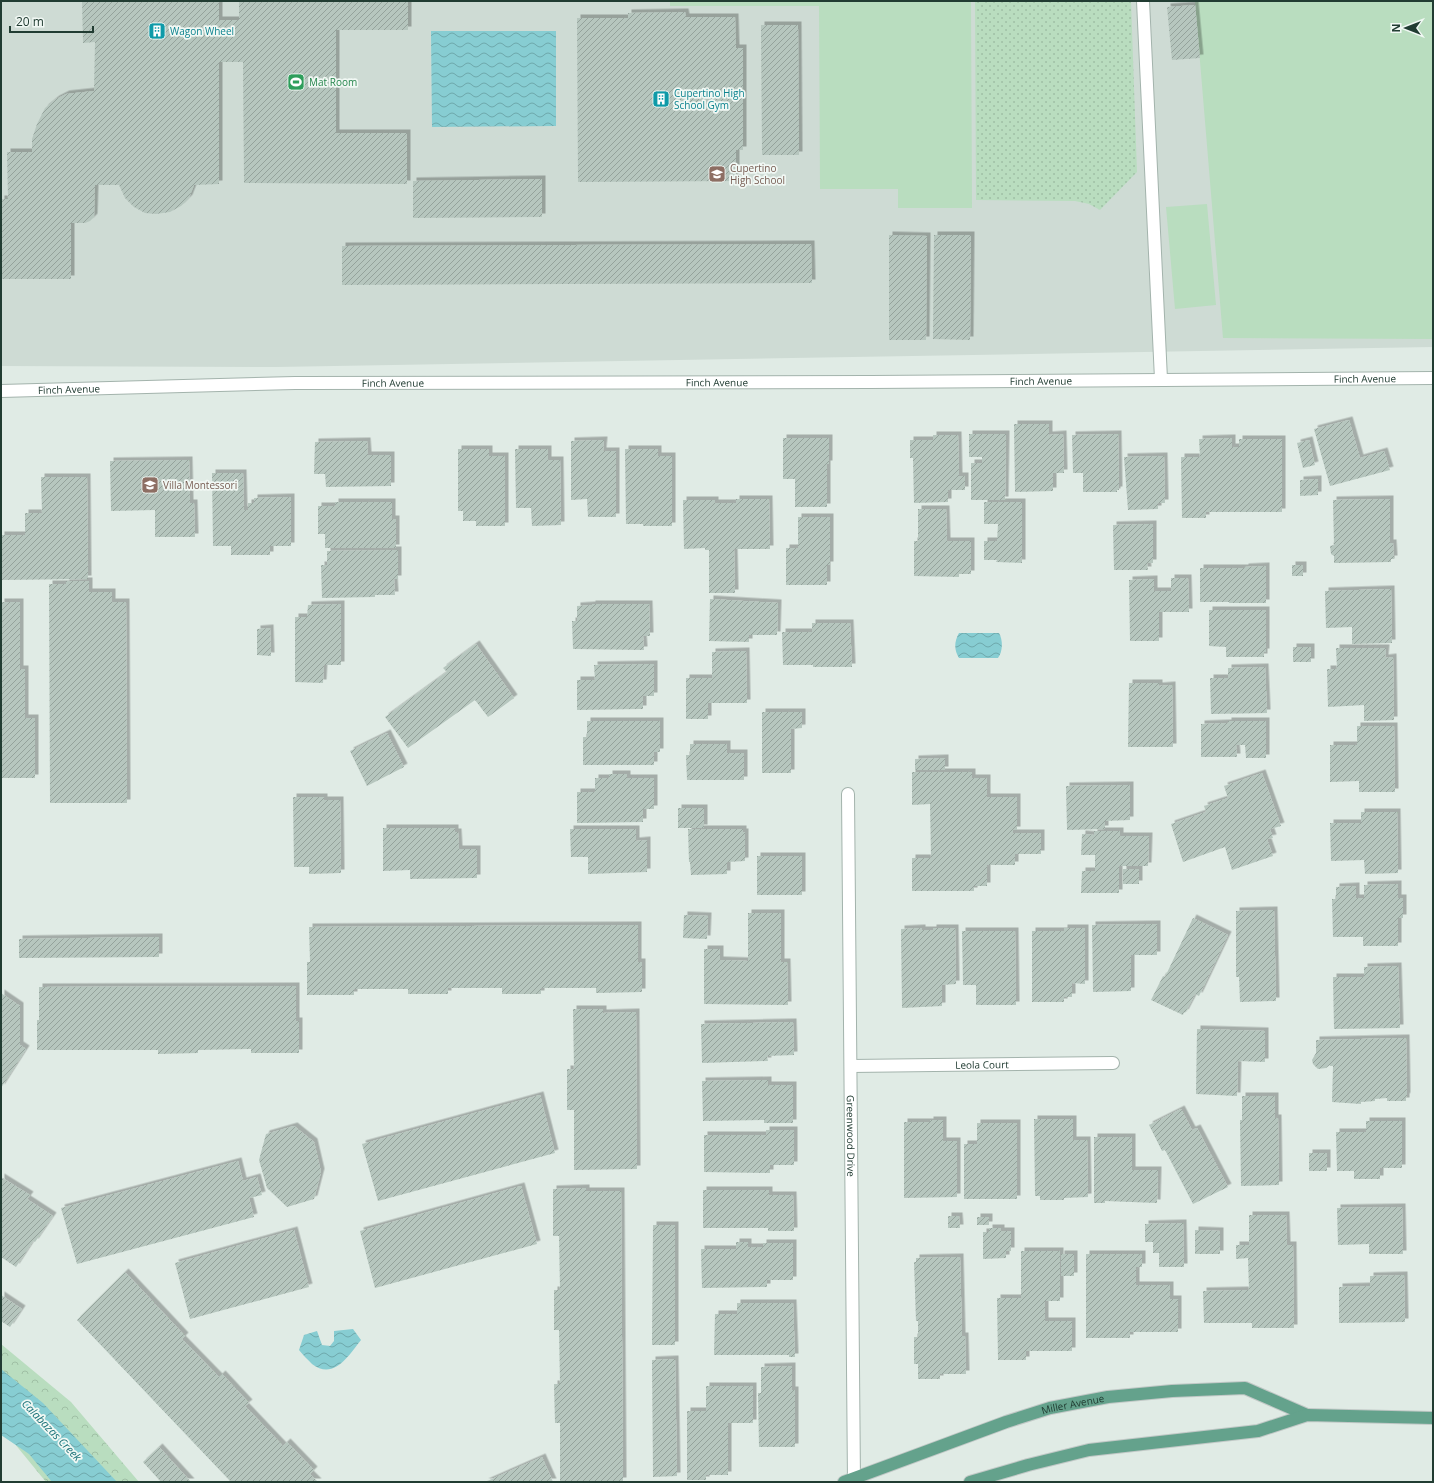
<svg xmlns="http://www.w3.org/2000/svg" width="1434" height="1483" viewBox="0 0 1434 1483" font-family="'Open Sans',sans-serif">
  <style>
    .built { fill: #cedbd4 }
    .grass { fill: url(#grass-dots) }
    .forest { fill: url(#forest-crowns) }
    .park { fill: #b9ddbf }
    .water { fill: url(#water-waves) }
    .building { fill: url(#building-hatch); filter: url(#shadow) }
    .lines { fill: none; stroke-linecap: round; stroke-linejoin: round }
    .minor-casing { stroke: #a3b3ac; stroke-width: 14 }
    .major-casing { stroke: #c1c8c6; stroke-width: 14 }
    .minor { stroke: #fff; stroke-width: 12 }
    .major { stroke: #64a28c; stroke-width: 12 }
    .labels { text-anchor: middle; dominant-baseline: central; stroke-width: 3.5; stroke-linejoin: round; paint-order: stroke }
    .culture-label { font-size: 10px; fill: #0d838f; stroke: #f1f8f4; text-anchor: start }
    .leisure-label { font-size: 10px; fill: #27864d; stroke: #f1f8f4; text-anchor: start }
    .education-label { font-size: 10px; fill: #785e54; stroke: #f1f8f4; text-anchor: start }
    .street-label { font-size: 10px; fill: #213c32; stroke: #f1f8f4 }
    .water-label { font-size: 11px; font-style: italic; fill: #1a7178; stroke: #f1f8f4 }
  </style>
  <defs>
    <pattern id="grass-dots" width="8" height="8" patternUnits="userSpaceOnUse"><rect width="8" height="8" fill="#b9ddbf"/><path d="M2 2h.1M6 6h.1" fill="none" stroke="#9fbfa5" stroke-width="1.8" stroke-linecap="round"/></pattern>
    <pattern id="forest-crowns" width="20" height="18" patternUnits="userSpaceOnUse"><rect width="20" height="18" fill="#b9ddbf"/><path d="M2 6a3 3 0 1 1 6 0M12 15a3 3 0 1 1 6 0" fill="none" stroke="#9fbfa5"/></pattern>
    <pattern id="water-waves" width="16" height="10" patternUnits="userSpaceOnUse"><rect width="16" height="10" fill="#87cdd2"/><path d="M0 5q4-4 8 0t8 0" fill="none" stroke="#6ea8ab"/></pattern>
    <pattern id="building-hatch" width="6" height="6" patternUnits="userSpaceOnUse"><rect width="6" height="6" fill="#b6c6be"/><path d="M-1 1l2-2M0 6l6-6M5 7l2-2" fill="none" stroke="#94a29b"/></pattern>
    <filter id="shadow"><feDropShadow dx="3.5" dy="-3.5" stdDeviation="0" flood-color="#0004"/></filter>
  </defs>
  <rect width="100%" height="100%" fill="#e0ebe5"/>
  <polygon class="built" points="1,1 1433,1 1433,347 276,367 1,366"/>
  <polygon class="grass" points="975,1 1131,1 1137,172 1100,210 1089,204 1075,201 976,200"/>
  <polygon class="forest" points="1,1344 71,1402 139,1482 46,1482 1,1427"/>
  <g class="park">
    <polygon points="670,1 971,1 972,208 898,208 898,189 820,189 819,6 670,6"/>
    <polygon points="1195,1 1433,1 1433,339 1223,338"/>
    <polygon points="1207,204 1216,305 1175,309 1166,207"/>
  </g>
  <g class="water">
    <polygon points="431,31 556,31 556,126 432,127"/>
    <path d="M959 633H999C1003 640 1003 651 998 658H959C954 650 954 642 959 633Z"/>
    <path d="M353 1329 361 1340C349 1355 334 1381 312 1364 308 1360 303 1355 299 1350L304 1335 317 1331 322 1345 330 1346 334 1341V1331Z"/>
    <polygon points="1,1369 43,1403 117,1482 52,1482 29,1454 1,1435"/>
  </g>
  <g class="building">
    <polygon points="82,1 219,1 219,20 239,20 239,1 408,1 408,30 336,30 336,133 407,133 407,184 244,183 243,62 219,62 219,184 194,185 189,198 181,206 170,212 156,214 145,213 134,207 125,198 119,185 95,185 94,217 90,221 85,223 71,223 71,279 1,279 1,199 8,199 7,152 32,152 32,139 37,124 45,108 56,99 66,94 94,91 95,42 83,43"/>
    <polygon points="1195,5 1200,58 1172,60 1167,7"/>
    <polygon points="685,12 686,17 735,17 736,48 743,48 743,150 736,150 736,181 578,182 577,18 628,18 628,13"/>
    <polygon points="761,25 798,25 799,155 762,155"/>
    <polygon points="542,179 542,217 413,218 413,181"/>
    <polygon points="889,235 927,236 926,340 889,340"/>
    <polygon points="934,235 971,235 970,340 933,339"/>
    <polygon points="811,244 812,283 342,285 342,246"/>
    <polygon points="1349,420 1360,458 1384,451 1390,470 1330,486 1314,429"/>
    <polygon points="1014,424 1049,424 1049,435 1063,434 1064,473 1053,473 1053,491 1015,492"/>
    <polygon points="969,434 1006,434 1005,500 971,500 971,463 982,463 982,457 969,457"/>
    <polygon points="1118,434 1119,490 1117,490 1117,492 1083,492 1083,473 1073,473 1072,435"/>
    <polygon points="933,435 958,435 959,476 965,476 965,490 948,490 948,502 914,503 913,458 910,458 910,440 933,440"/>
    <polygon points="783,438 829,438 829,464 827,464 827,507 795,507 795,479 783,479"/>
    <polygon points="1232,438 1232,447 1239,447 1239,439 1282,439 1282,512 1206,512 1206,518 1182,518 1181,457 1200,457 1199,439"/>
    <polygon points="604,440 603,451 616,451 616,517 588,517 587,499 571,500 571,441"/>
    <polygon points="1309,440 1315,465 1303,468 1297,443"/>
    <polygon points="367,441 368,455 391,455 391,486 326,487 325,474 314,474 315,442"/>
    <polygon points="458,449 489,449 489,456 505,456 505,526 476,526 476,521 463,521 463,511 458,511"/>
    <polygon points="515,449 548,449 548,460 560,460 561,525 532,526 531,508 516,508"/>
    <polygon points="625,449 658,449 658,456 672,456 672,526 643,526 643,524 626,524"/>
    <polygon points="1164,456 1165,503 1158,503 1158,509 1128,510 1124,457"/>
    <polygon points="189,460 190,503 194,503 195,537 155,537 155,510 111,511 110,461"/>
    <polygon points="212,473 243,473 244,510 248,510 248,503 254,503 254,498 291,497 291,546 270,546 270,555 231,555 231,546 213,546"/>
    <polygon points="41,477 87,477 88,579 1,580 1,535 25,535 25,513 42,513"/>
    <polygon points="1318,479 1318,495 1300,496 1300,480"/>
    <polygon points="736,499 769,499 770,549 734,549 735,593 709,593 709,550 705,550 705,548 684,549 683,500 715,500 715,503 736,503"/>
    <polygon points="1390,499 1390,543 1393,543 1394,559 1391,559 1391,562 1334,563 1334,556 1331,554 1330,546 1334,545 1333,500"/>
    <polygon points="335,502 392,502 392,519 396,519 396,548 325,548 325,534 318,534 318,506 335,506"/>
    <polygon points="984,502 1022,502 1022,563 996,562 997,560 984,560 984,541 997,541 998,524 984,524"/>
    <polygon points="918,509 946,509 947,541 971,541 971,574 959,574 959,577 914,576 914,541 918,541"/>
    <polygon points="798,517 830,517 830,565 827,565 827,585 786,585 786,548 798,548"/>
    <polygon points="1153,524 1153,563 1147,563 1148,570 1114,570 1113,525"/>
    <polygon points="398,550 398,579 394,579 395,595 375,595 375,597 322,598 321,565 327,565 327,551"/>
    <rect x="1292" y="565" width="11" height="11"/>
    <polygon points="1266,566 1266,603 1229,603 1229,602 1200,602 1200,568 1245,568 1245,567"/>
    <polygon points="1171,578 1188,578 1189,612 1159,612 1159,641 1130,641 1129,580 1154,579 1154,591 1171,591"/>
    <polygon points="66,581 89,581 89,592 112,592 112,602 126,602 127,803 50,803 49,584 66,584"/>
    <polygon points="1391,589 1392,643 1352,644 1352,627 1326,628 1325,591"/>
    <polygon points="710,599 778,603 777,635 749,635 749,642 709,641"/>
    <polygon points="1,602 20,602 20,669 25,669 25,718 35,718 35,778 1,778"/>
    <polygon points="341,604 341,665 324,665 323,683 295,682 295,617 307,617 308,605"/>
    <polygon points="592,604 649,604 650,636 643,636 644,650 573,649 572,621 577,621 577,606 592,605"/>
    <polygon points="1209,610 1266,610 1266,652 1264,652 1264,657 1226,657 1226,647 1209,646"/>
    <polygon points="812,623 850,623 852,667 813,667 813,665 783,665 782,632 812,632"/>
    <polygon points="270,628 271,656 257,655 257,629"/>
    <polygon points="476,644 514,698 488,717 475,700 408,748 385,717 447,672 443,668"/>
    <rect x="1293" y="647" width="18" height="15"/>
    <polygon points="1336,648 1386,648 1385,658 1393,657 1394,720 1364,721 1364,705 1328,707 1327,669 1337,669"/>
    <polygon points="746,651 747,703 708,703 708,719 686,719 686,678 712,678 712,652"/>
    <polygon points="654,664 654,696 643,696 643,709 577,710 577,680 595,680 594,665"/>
    <polygon points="1265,667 1267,713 1211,714 1210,678 1228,678 1228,668"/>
    <polygon points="1129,683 1159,683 1159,686 1172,685 1173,747 1128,747"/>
    <polygon points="762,712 802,712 802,728 791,729 791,773 762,773"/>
    <polygon points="587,721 660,721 660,752 654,752 654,765 583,765 583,737 587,737"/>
    <polygon points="1228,721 1266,721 1266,758 1246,758 1245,745 1236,745 1237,757 1201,757 1201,724 1228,723"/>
    <polygon points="1357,726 1394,726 1395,792 1359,792 1359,781 1330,782 1330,745 1357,745"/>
    <polygon points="387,733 404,767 367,786 350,751"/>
    <polygon points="690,744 727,744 727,753 744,753 744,780 687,780 686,755 690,755"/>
    <polygon points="945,758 945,770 915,770 915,759"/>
    <polygon points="912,772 972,772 972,778 987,778 987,797 1017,797 1017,830 1013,830 1013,833 1041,833 1041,854 1015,854 1015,865 987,865 987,886 974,886 974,891 912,891 912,858 931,858 930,804 912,805"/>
    <polygon points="1262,773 1281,826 1270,829 1273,838 1267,839 1273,856 1232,870 1225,847 1183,862 1171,824 1206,812 1204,806 1228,798 1224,786"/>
    <polygon points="609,774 627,774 627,778 654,778 654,809 643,809 643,822 577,823 577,792 595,792 595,778 609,778"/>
    <polygon points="1130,785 1130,820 1105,821 1105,829 1067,830 1066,786"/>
    <polygon points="293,797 324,797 324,800 340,800 341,873 309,874 309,867 294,867"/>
    <rect x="678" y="808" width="26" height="20"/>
    <polygon points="1361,812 1397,812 1398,873 1365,874 1364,860 1331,861 1330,823 1361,823"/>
    <polygon points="383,828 455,828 455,832 458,832 459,849 477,849 477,878 410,879 410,870 383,871"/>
    <polygon points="570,829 636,829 636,841 647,840 647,872 588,874 588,857 571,857"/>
    <polygon points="688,829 743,829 743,832 745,832 745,861 727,862 727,874 691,875 690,862 689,862"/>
    <polygon points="1094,831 1120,831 1120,836 1149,836 1148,866 1119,866 1119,893 1081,893 1082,871 1095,871 1095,855 1081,855 1082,834 1094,835"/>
    <rect x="757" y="856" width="45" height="39"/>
    <rect x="1123" y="869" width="16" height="15"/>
    <polygon points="1398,884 1398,898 1403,898 1403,918 1398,918 1398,946 1363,946 1363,937 1333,937 1332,899 1336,899 1336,887 1356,886 1356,898 1364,898 1364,885"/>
    <polygon points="1274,910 1276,1001 1240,1002 1239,977 1236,977 1236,911"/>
    <polygon points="748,913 781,913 781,962 787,962 788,1005 704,1004 704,949 720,949 720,960 748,961"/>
    <polygon points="684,915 708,916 707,939 683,938"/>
    <polygon points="1193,918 1228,935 1199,996 1195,994 1185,1013 1184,1012 1183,1015 1151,1000 1163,976 1165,977"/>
    <polygon points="1157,924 1157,955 1131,955 1131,991 1093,992 1092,925"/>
    <polygon points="638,925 638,962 642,962 642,992 596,993 596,988 541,988 541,994 502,994 502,988 448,988 448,994 408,994 408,989 354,989 354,995 307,995 307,962 310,962 309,927"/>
    <polygon points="922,928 922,930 933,930 933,928 955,928 956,984 942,985 942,1006 902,1008 901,929"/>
    <polygon points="1064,928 1085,928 1085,984 1072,983 1072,997 1064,997 1064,1002 1032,1002 1032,931 1064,931"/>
    <polygon points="962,931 1015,931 1016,1005 976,1005 976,985 963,985"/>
    <polygon points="159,937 159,957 19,958 19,939"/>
    <polygon points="1398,966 1400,1028 1334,1029 1333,977 1364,977 1364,967"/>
    <polygon points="296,986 296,1021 299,1021 299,1053 251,1053 251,1049 198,1050 198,1053 158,1054 158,1050 37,1050 37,1020 39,1020 39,987"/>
    <polygon points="1,993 20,1006 20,1045 26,1049 1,1088"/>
    <polygon points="573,1009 603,1009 603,1013 636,1012 637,1169 574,1170 574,1110 567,1110 567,1069 574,1069"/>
    <polygon points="793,1022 794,1055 767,1056 768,1061 702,1063 701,1024"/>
    <polygon points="1197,1029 1265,1031 1265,1062 1238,1061 1237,1096 1196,1094"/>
    <polygon points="1406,1038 1407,1096 1406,1097 1406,1101 1387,1101 1387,1098 1375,1099 1375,1101 1361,1102 1361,1104 1332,1102 1333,1066 1330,1066 1330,1065 1326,1068 1318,1069 1313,1064 1312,1060 1316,1053 1316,1040"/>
    <polygon points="768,1080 768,1085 793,1085 793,1123 764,1123 764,1120 703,1121 702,1081"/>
    <polygon points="540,1095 555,1153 378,1201 362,1144"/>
    <polygon points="1242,1096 1275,1096 1275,1118 1278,1118 1279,1185 1241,1186 1240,1120 1242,1120"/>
    <polygon points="1181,1109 1192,1130 1197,1128 1228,1187 1193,1204 1165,1150 1162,1151 1149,1125"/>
    <polygon points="1034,1119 1073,1119 1073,1140 1087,1140 1088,1197 1064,1198 1064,1200 1040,1200 1040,1196 1035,1196"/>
    <polygon points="930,1120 943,1120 943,1141 957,1141 957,1197 904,1198 904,1122 930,1122"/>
    <polygon points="1366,1121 1402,1121 1402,1168 1380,1168 1380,1179 1354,1179 1354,1171 1337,1171 1336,1132 1366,1132"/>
    <polygon points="977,1123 1017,1123 1017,1199 964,1199 964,1144 977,1144"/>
    <polygon points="294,1126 314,1142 321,1172 314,1199 287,1207 267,1188 259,1160 266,1134"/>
    <polygon points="766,1130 794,1130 794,1165 770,1165 770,1173 704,1172 704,1135 766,1135"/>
    <polygon points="1094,1137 1132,1137 1132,1170 1158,1170 1157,1203 1105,1201 1105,1203 1094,1203"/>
    <rect x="1309" y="1153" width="18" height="18"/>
    <polygon points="238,1161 243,1181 257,1177 262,1195 249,1198 254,1217 77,1264 61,1208"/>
    <polygon points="1,1177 30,1195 27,1199 53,1216 35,1242 33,1241 16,1267 1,1257"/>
    <polygon points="521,1186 537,1244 375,1288 360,1231"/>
    <polygon points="586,1188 586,1191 621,1191 623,1481 560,1482 560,1423 555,1423 554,1384 560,1384 559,1330 554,1330 554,1290 560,1290 559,1236 553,1236 553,1189"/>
    <polygon points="703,1190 769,1190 769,1195 793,1195 794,1231 768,1231 768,1228 703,1228"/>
    <polygon points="1402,1207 1403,1254 1369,1254 1369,1244 1338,1245 1337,1208"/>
    <polygon points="1249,1215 1286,1215 1287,1245 1293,1245 1294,1328 1252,1328 1252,1323 1204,1323 1203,1291 1249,1290 1248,1258 1236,1259 1236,1245 1249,1245"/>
    <polygon points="948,1216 959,1216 960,1228 948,1228"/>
    <rect x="977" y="1217" width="12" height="8"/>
    <polygon points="1183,1223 1184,1267 1159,1267 1159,1253 1153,1253 1153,1242 1145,1242 1145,1224"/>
    <polygon points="653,1225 675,1225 675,1345 652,1345"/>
    <polygon points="989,1228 1001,1228 1001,1231 1011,1231 1011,1251 1006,1251 1006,1258 983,1259 983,1232 989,1232"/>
    <polygon points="294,1230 309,1287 190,1319 175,1263"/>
    <polygon points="1195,1230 1220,1231 1220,1254 1195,1254"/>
    <polygon points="736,1242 748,1242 748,1247 763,1247 763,1243 793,1243 793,1280 767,1280 767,1287 702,1288 701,1249 736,1249"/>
    <polygon points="1021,1251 1060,1251 1060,1301 1045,1301 1045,1321 1072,1321 1072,1351 1026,1351 1026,1360 998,1360 997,1298 1021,1298"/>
    <rect x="1061" y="1254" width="13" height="22"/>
    <polygon points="1086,1254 1142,1254 1142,1267 1136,1267 1136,1285 1170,1285 1170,1299 1178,1299 1178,1332 1130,1332 1130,1338 1086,1338"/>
    <polygon points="960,1257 962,1336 965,1336 966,1374 940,1374 940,1379 918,1379 918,1364 914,1364 914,1337 918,1337 918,1321 916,1321 914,1262 916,1262 916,1258"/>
    <polygon points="125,1272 185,1336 182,1339 219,1377 222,1374 249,1403 245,1406 283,1446 287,1442 314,1470 310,1474 318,1482 231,1482 77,1320"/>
    <polygon points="1404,1275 1405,1322 1339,1323 1339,1287 1370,1286 1370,1276"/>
    <polygon points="1,1295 22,1309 10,1327 1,1321"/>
    <polygon points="737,1303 793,1303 795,1357 789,1357 789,1355 714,1355 715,1314 737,1314"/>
    <polygon points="675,1359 677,1476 653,1477 652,1360"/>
    <polygon points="792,1366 792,1390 795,1390 795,1447 759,1447 758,1393 761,1393 761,1367"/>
    <polygon points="706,1386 753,1386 753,1423 728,1423 728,1475 706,1475 706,1480 687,1480 687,1411 706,1411"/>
    <polygon points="159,1447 191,1482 161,1482 143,1462"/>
    <polygon points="542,1457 553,1482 485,1482"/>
  </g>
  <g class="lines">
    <g class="minor-casing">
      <g id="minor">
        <polyline points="1143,1 1161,379"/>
        <path id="s1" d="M1 391 295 383 871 382 1433 378"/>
        <path id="s2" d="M848 794 854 1482"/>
        <path id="s3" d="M851 1066 1113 1063"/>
      </g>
    </g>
    <g class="major-casing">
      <g id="major">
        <path id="s4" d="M844 1482 1006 1422 1050 1408 1108 1397 1172 1391 1245 1388 1307 1415"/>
        <polyline points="970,1482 1028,1465 1089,1450 1258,1431 1307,1415 1433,1418"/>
      </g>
    </g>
    <use href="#minor" class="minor"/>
    <use href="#major" class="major"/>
  </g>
  <defs>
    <g id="building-square" transform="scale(0.9)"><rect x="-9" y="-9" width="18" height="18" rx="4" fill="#0f9aa8" stroke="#f1f8f4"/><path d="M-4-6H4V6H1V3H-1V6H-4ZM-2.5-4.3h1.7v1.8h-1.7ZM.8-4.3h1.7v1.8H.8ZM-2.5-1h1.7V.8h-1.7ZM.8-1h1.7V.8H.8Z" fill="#fff"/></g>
    <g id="stadium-square" transform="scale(0.9)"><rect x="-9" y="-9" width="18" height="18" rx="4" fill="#2e9e5b" stroke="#f1f8f4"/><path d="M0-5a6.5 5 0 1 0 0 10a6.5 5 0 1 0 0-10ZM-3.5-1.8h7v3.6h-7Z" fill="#fff"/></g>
    <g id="school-square" transform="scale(0.9)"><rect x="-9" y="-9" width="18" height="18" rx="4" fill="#8d6e63" stroke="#f1f8f4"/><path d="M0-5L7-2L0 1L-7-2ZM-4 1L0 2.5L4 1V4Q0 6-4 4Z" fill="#fff"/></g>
  </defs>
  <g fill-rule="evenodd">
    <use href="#building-square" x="157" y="31"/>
    <use href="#stadium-square" x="296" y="82"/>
    <use href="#building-square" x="661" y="99"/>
    <use href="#school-square" x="717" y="174"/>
    <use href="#school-square" x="150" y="485"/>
  </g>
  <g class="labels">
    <g class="culture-label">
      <text x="170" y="31">Wagon Wheel</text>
      <text x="674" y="93">Cupertino High<tspan x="674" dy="12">School Gym</tspan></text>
    </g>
    <g class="leisure-label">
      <text x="309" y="82">Mat Room</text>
    </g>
    <g class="education-label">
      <text x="730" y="168">Cupertino<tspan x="730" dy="12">High School</tspan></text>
      <text x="163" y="485">Villa Montessori</text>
    </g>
    <g class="street-label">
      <text stroke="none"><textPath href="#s1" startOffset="1364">Finch Avenue</textPath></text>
      <text stroke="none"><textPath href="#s1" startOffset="1040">Finch Avenue</textPath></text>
      <text stroke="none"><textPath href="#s1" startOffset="716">Finch Avenue</textPath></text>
      <text stroke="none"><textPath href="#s1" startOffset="392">Finch Avenue</textPath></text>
      <text stroke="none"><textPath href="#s1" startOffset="68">Finch Avenue</textPath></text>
      <text stroke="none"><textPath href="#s3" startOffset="131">Leola Court</textPath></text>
      <text stroke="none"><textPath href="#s2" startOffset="342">Greenwood Drive</textPath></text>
      <text stroke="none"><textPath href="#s4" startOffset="242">Miller Avenue</textPath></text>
    </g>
    <g class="water-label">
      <text transform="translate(52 1430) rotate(46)">Calabazas Creek</text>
    </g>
  </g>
  <rect width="1434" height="1483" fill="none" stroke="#213c32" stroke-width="4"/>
  <g transform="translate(1406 28) rotate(270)" stroke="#f1f8f4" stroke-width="3" paint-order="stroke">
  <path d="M0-3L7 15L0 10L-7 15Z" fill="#213c32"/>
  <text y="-6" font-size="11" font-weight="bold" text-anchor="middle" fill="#213c32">N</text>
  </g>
  <path d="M10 26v6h83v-6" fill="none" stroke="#213c32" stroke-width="2"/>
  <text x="16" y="26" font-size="12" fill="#213c32" stroke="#f1f8f4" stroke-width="3" paint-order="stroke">20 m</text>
</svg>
